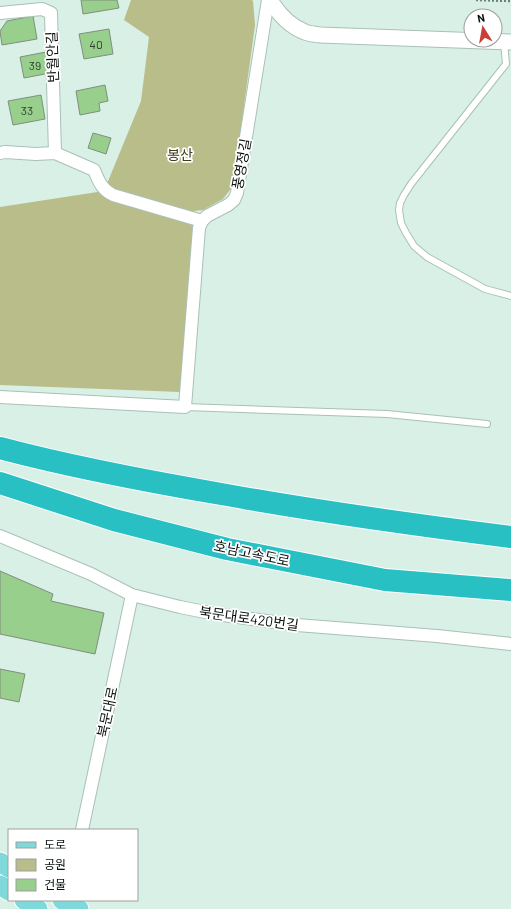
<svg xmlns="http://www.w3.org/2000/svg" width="511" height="909" viewBox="0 0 511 909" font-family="Barlow,'Noto Sans KR',sans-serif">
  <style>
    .green { fill: #b9bd89 }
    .building { fill: #98cf8d; stroke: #818e7e }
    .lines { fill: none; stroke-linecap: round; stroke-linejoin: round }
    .service-casing { stroke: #aac0b7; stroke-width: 8 }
    .minor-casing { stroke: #aac0b7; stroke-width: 14 }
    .tertiary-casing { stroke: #aac0b7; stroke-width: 17 }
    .primary-casing { stroke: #fff; stroke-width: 21 }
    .motorway-casing { stroke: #fff; stroke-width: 24 }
    .path { stroke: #6e7e78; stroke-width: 2.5; stroke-dasharray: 2 2; stroke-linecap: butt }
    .service { stroke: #fff; stroke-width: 6 }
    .minor { stroke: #fff; stroke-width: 12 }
    .tertiary { stroke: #fff; stroke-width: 15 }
    .primary { stroke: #7fd9db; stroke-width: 19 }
    .motorway { stroke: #29c0c3; stroke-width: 22 }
    .labels { text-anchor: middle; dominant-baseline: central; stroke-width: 3.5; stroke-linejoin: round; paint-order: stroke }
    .number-label { font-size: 12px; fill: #2e412e }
    .street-label { font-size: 14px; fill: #0a120f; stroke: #fff }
    .park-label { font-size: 14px; fill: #3d3f1b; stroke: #fff }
  </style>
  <rect width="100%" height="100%" fill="#d8f0e6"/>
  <polygon class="green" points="131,0 252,0 253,1 255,25 233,186 223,199 203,210 194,211 180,392 0,385 0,207 104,191 141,101 149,37 124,20"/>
  <g class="building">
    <polygon points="81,0 117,0 119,8 83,14"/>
    <polygon points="33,16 37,39 2,45 0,31 7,21"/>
    <polygon points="109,29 113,54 84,59 79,34"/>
    <polygon points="46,52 50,73 24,78 20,57"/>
    <polygon points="105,85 108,101 99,103 100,111 80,115 76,91"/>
    <polygon points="41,95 45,119 13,125 8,101"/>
    <polygon points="93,133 111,138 106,154 88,148"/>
    <polygon points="0,571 53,594 51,601 104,613 95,654 0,634"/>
    <polygon points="0,669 25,674 19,702 0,698"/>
  </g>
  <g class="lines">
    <g class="service-casing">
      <g id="service">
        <polyline points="504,42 506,64 411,184 404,195 400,203 399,210 401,223 406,233 414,246 427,257 485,289 511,296"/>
        <polyline points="185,407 387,414 487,424"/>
      </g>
    </g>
    <g class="minor-casing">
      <g id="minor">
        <polyline points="0,13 42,9 51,13 55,153"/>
        <path d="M0 153 5 152 36 154 55 153 94 170C99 181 101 189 113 195L202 221"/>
        <polyline points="0,397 185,407 199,228 202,221 207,216 228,205 234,200 237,193 268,0"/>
        <polyline points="0,536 91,574 132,595 180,607 215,614 297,625 437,636 511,644"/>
        <polyline points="82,830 132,595"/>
      </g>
    </g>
    <g class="tertiary-casing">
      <path id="tertiary" d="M270 0C278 13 289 26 305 32 309 34 315 34 320 35L511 42"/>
    </g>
    <g class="primary-casing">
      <g id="primary">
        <polyline points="0,862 9,868"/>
        <polyline points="0,885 9,891"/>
        <polyline points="24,900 38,909"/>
        <polyline points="62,900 79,909"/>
      </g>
    </g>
    <g class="motorway-casing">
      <g id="motorway">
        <path d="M0 448C75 468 151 482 227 495 321 512 416 525 511 537"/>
        <polyline points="0,483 114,520 227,549 385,580 511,590"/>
      </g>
    </g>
    <polyline class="path" points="476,0 511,1"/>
    <use href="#service" class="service"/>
    <use href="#minor" class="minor"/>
    <use href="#tertiary" class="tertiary"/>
    <use href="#primary" class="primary"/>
    <use href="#motorway" class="motorway"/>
  </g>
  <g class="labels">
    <g class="number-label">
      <text x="96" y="44">40</text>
      <text x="35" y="65">39</text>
      <text x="27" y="110">33</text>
    </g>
    <g class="street-label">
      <text transform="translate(52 57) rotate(-92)">반월안길</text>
      <text transform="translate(241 164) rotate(-80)">풍영정길</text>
      <text transform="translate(252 553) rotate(12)">호남고속도로</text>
      <text transform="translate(249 618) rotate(8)">북문대로420번길</text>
      <text transform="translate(107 712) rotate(-78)">북문대로</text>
    </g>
    <g class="park-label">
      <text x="180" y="154">봉산</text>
    </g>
  </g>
  <rect x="8" y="829" width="130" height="72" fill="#ffffff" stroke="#9da09f"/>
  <rect x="16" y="842" width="20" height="6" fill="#7fd9db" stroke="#9da09f"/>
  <text x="44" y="849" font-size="12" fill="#0a120f">도로</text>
  <rect x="16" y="859" width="20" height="12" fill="#b9bd89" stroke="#9da09f"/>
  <text x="44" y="869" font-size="12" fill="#0a120f">공원</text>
  <rect x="16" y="879" width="20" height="12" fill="#98cf8d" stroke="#9da09f"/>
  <text x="44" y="889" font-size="12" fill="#0a120f">건물</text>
  <g transform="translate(483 28) rotate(349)"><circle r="19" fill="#ffffff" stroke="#9da09f"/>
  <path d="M0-3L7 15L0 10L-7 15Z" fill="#cb3d37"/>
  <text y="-6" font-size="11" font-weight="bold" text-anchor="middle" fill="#0a120f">N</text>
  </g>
</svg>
